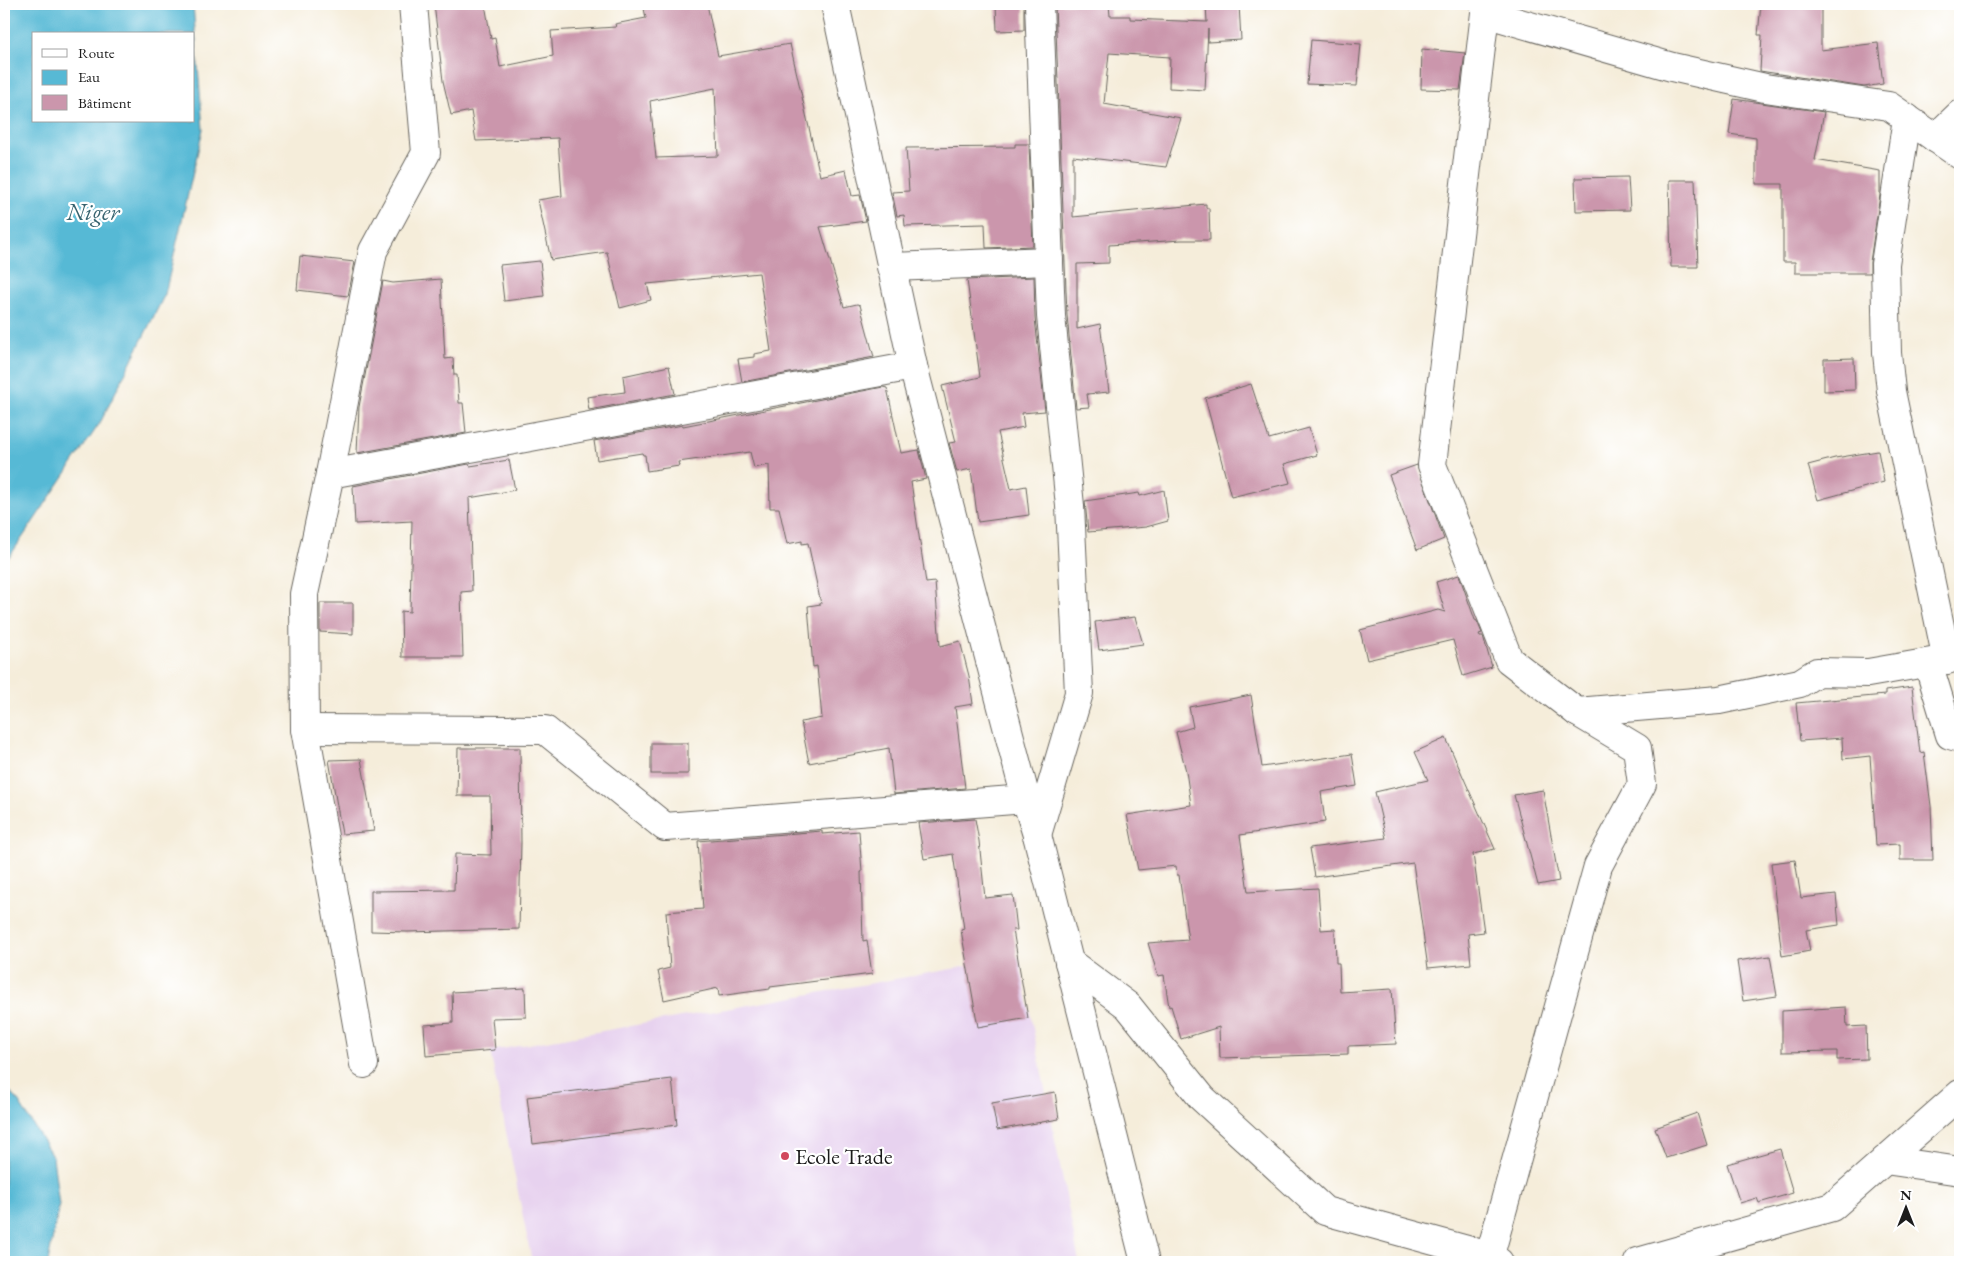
<svg xmlns="http://www.w3.org/2000/svg" width="1964" height="1266" viewBox="0 0 1964 1266" font-family="'EB Garamond',serif">
  <style>
    .built { fill: #e7d2ef }
    .water { fill: #57b9d5; stroke: #3a6a78; fill-rule: evenodd }
    .building { fill: #cb96ac; fill-rule: evenodd }
    .lines { fill: none; stroke-linecap: round; stroke-linejoin: round }
    .minor-casing { stroke: #68655e; stroke-width: 30 }
    .minor { stroke: #fff; stroke-width: 28 }
    .poi-dot { fill: #d1495b; stroke: #fff; stroke-width: 2 }
    .labels { text-anchor: middle; dominant-baseline: central; stroke-width: 4.5; stroke-linejoin: round; paint-order: stroke }
    .poi-label { font-size: 22px; fill: #1c1c1c; stroke: #fff; text-anchor: start }
    .water-label { font-size: 24px; font-style: italic; fill: #37636f; stroke: #fff }
  </style>
  <rect width="100%" height="100%" fill="#fff"/>
  <filter id="ink" filterUnits="userSpaceOnUse"><feTurbulence type="fractalNoise" baseFrequency=".02" numOctaves="2"/><feDisplacementMap in="SourceGraphic" scale="10" xChannelSelector="R" yChannelSelector="G"/><feConvolveMatrix kernelMatrix="1 2 1 2 8 2 1 2 1" color-interpolation-filters="sRGB"/></filter>
  <filter id="wash" filterUnits="userSpaceOnUse"><feTurbulence type="fractalNoise" baseFrequency=".0096" numOctaves="4" result="noise"/><feDisplacementMap in="SourceGraphic" scale="20" xChannelSelector="R" yChannelSelector="G"/><feGaussianBlur stdDeviation="1.12" result="paint"/><feColorMatrix in="noise" values="0 0 0 0 0 0 0 0 0 0 0 0 0 0 0 0 0 1.4 0 .05"/><feComposite in="paint" operator="in"/></filter>
  <g filter="url(#wash)">
    <rect width="100%" height="100%" fill="#f5edda"/>
    <polygon class="built" points="1019,957 1079,1262 532,1262 490,1051"/>
    <g class="water">
      <path d="M4 4H193L203 129 165 294 100 423 12 553 4 563ZM34 34H194V121H34Z"/>
      <polygon points="4,1085 17,1099 53,1157 59,1205 48,1262 4,1262"/>
    </g>
    <g id="blocks">
      <g class="building">
        <path d="M434 4H485L491 39 495 38 500 67 553 56 551 31 616 27 615 24 646 18 643 4H707L718 56 790 44 820 176 846 170 852 196 860 195 866 221 820 227 844 307 857 304 860 305 874 357 742 382 738 359 754 357V354L771 351 759 273 647 284 651 300 620 308 607 252 551 260 538 200 562 196 558 138 476 141 471 111 451 115 443 81ZM715 88 718 156 656 158 650 101Z"/>
        <polygon points="996,4 1024,4 1024,30 997,31"/>
        <polygon points="1055,4 1109,4 1110,16 1130,16 1130,19 1207,22 1206,4 1239,4 1241,40 1208,42 1208,29 1205,90 1169,88 1170,57 1109,53 1104,104 1181,118 1166,167 1073,156 1073,217 1206,204 1206,208 1209,208 1210,240 1181,240 1109,245 1109,263 1077,264 1077,329 1100,324 1109,392 1087,394 1089,407 1076,408 1067,315"/>
        <polygon points="1761,4 1821,4 1821,50 1878,43 1883,84 1864,87 1760,71 1762,35 1758,35"/>
        <polygon points="1311,40 1361,44 1357,86 1307,84"/>
        <polygon points="1422,49 1465,53 1460,90 1421,89"/>
        <polygon points="1734,99 1824,112 1815,160 1880,171 1880,195 1870,262 1870,273 1795,273 1795,262 1783,262 1783,184 1756,184 1756,138 1729,134"/>
        <polygon points="1015,144 1029,144 1033,246 986,248 985,224 905,226 904,215 897,216 892,192 909,191 906,148 1015,147"/>
        <polygon points="1628,177 1630,210 1576,211 1575,178"/>
        <polygon points="1669,180 1695,180 1698,267 1671,267"/>
        <polygon points="300,256 355,262 348,296 297,290"/>
        <polygon points="540,261 544,296 504,301 500,265"/>
        <polygon points="1034,277 1035,318 1045,411 1022,413 1024,427 998,432 1011,489 1026,486 1029,515 978,522 971,469 957,472 949,443 956,442 942,386 980,377 967,280"/>
        <polygon points="441,279 445,359 453,358 454,375 457,375 459,403 463,403 466,433 357,453 359,407 383,281 393,283"/>
        <polygon points="1854,358 1855,390 1824,391 1824,359"/>
        <polygon points="669,366 675,394 589,410 587,397 625,392 623,376"/>
        <polygon points="1251,384 1269,439 1309,428 1317,455 1284,464 1290,483 1231,497 1205,398"/>
        <polygon points="883,387 887,388 901,453 919,450 926,479 911,482 926,583 935,582 940,646 960,641 969,676 973,704 955,707 965,788 894,794 889,748 809,763 801,722 822,718 817,666 813,667 808,606 821,604 808,543 802,544 802,541 787,544 779,508 770,508 769,465 754,468 750,452 678,462 679,466 647,471 645,455 643,455 642,453 597,460 594,441 683,425 683,426"/>
        <polygon points="1878,451 1884,482 1818,500 1808,465 1835,458"/>
        <polygon points="509,460 515,490 469,498 472,591 461,592 463,657 402,657 401,611 410,612 412,521 355,524 353,486 469,464 470,466"/>
        <polygon points="1417,465 1444,539 1417,550 1389,475"/>
        <polygon points="1164,490 1168,521 1146,527 1088,532 1085,501 1139,493 1140,496"/>
        <polygon points="1459,575 1475,620 1477,621 1482,633 1479,634 1480,636 1483,636 1492,667 1463,676 1453,640 1367,660 1360,630 1438,610 1445,612 1436,582"/>
        <polygon points="320,603 353,603 353,634 320,632"/>
        <polygon points="1135,617 1143,644 1099,650 1095,622"/>
        <polygon points="1912,687 1920,753 1924,752 1931,806 1933,860 1900,860 1900,844 1876,845 1870,756 1843,759 1842,738 1800,741 1796,703 1885,695 1885,691"/>
        <polygon points="1251,695 1262,767 1352,754 1357,786 1321,792 1325,822 1240,835 1248,892 1318,888 1321,930 1335,929 1336,963 1339,963 1340,992 1392,989 1396,1044 1348,1046 1348,1054 1220,1058 1219,1027 1181,1039 1171,1006 1169,1007 1164,975 1158,976 1148,943 1188,940 1179,875 1177,875 1176,866 1138,870 1127,815 1191,805 1186,771 1176,732 1193,727 1189,707"/>
        <polygon points="1446,738 1495,849 1473,854 1484,932 1468,934 1471,964 1428,968 1413,863 1315,877 1310,848 1386,838 1375,792 1428,780 1415,752"/>
        <rect x="651" y="743" width="37" height="31"/>
        <polygon points="458,748 520,748 521,842 519,929 407,932 371,931 371,891 454,890 455,854 491,855 490,796 457,796"/>
        <polygon points="361,759 374,831 342,834 329,760"/>
        <polygon points="1543,790 1559,881 1538,885 1514,795"/>
        <polygon points="975,819 979,841 985,898 1013,895 1017,930 1013,930 1028,1018 978,1027 961,930 964,929 953,854 924,859 918,823"/>
        <polygon points="822,831 822,834 859,831 862,872 861,872 863,941 867,940 872,974 770,987 770,989 719,996 718,988 664,1000 658,971 670,968 666,912 703,909 698,841"/>
        <polygon points="1795,860 1801,898 1836,894 1839,925 1806,930 1810,951 1782,956 1771,863"/>
        <polygon points="1770,956 1777,996 1743,1001 1737,961"/>
        <polygon points="525,988 526,1017 492,1018 495,1050 426,1056 424,1025 453,1023 452,992"/>
        <polygon points="1846,1007 1847,1027 1866,1026 1867,1059 1837,1060 1837,1051 1782,1052 1782,1011"/>
        <polygon points="672,1079 677,1125 533,1144 527,1097"/>
        <polygon points="1055,1092 1059,1119 997,1130 992,1103"/>
        <polygon points="1697,1113 1707,1145 1666,1158 1655,1128"/>
        <polygon points="1780,1149 1793,1193 1759,1203 1757,1198 1740,1203 1727,1164"/>
      </g>
    </g>
  </g>
  <g filter="url(#ink)">
    <use href="#blocks" fill-opacity="0" stroke="#68655e" stroke-width="1"/>
    <g class="lines">
      <g class="minor-casing">
        <g id="minor">
          <polyline points="835,4 913,366 1026,799 1037,835 1145,1262"/>
          <polyline points="1487,4 1485,13 1672,67 1765,88 1889,106 1960,155"/>
          <polyline points="1485,13 1432,465 1509,660 1577,712 1637,748 1642,784 1598,866 1488,1262"/>
          <polyline points="1907,118 1885,264 1887,353 1891,391 1947,660"/>
          <polyline points="1935,138 1960,114"/>
          <polyline points="891,267 1049,261"/>
          <polyline points="330,474 913,366"/>
          <polyline points="1928,663 1950,735 1960,738"/>
          <polyline points="1577,712 1719,700 1800,683 1817,672 1868,673 1960,657"/>
          <polyline points="305,729 545,730 665,827 1026,799"/>
          <polyline points="1037,835 1079,693 1070,506 1051,316 1039,4"/>
          <polyline points="1069,962 1128,1006 1202,1098 1325,1211 1489,1256 1499,1262"/>
          <polyline points="364,1064 305,729 304,594 330,474 373,251 426,153 413,4"/>
          <polyline points="1885,1160 1960,1171"/>
          <polyline points="1638,1262 1832,1207 1960,1094"/>
        </g>
      </g>
      <use href="#minor" class="minor"/>
    </g>
  </g>
  <circle class="poi-dot" cx="785" cy="1156" r="5"/>
  <g class="labels">
    <g class="poi-label">
      <text x="795" y="1156">Ecole Trade</text>
    </g>
    <g class="water-label">
      <text x="93" y="211">Niger</text>
    </g>
  </g>
  <rect width="1964" height="1266" fill="none" stroke="#fff" stroke-width="20"/>
  <rect x="32" y="32" width="162" height="90" fill="#ffffff" stroke="#a4a4a4"/>
  <rect x="42" y="49" width="25" height="8" fill="#ffffff" stroke="#a4a4a4"/>
  <text x="78" y="58" font-size="15" fill="#1c1c1c">Route</text>
  <rect x="42" y="70" width="25" height="15" fill="#57b9d5" stroke="#a4a4a4"/>
  <text x="78" y="82" font-size="15" fill="#1c1c1c">Eau</text>
  <rect x="42" y="95" width="25" height="15" fill="#cb96ac" stroke="#a4a4a4"/>
  <text x="78" y="108" font-size="15" fill="#1c1c1c">Bâtiment</text>
  <g transform="translate(1906 1208)" stroke="#ffffff" stroke-width="4" paint-order="stroke">
  <path d="M0-4L9 19L0 12L-9 19Z" fill="#1c1c1c"/>
  <text y="-8" font-size="14" font-weight="bold" text-anchor="middle" fill="#1c1c1c">N</text>
  </g>
</svg>
